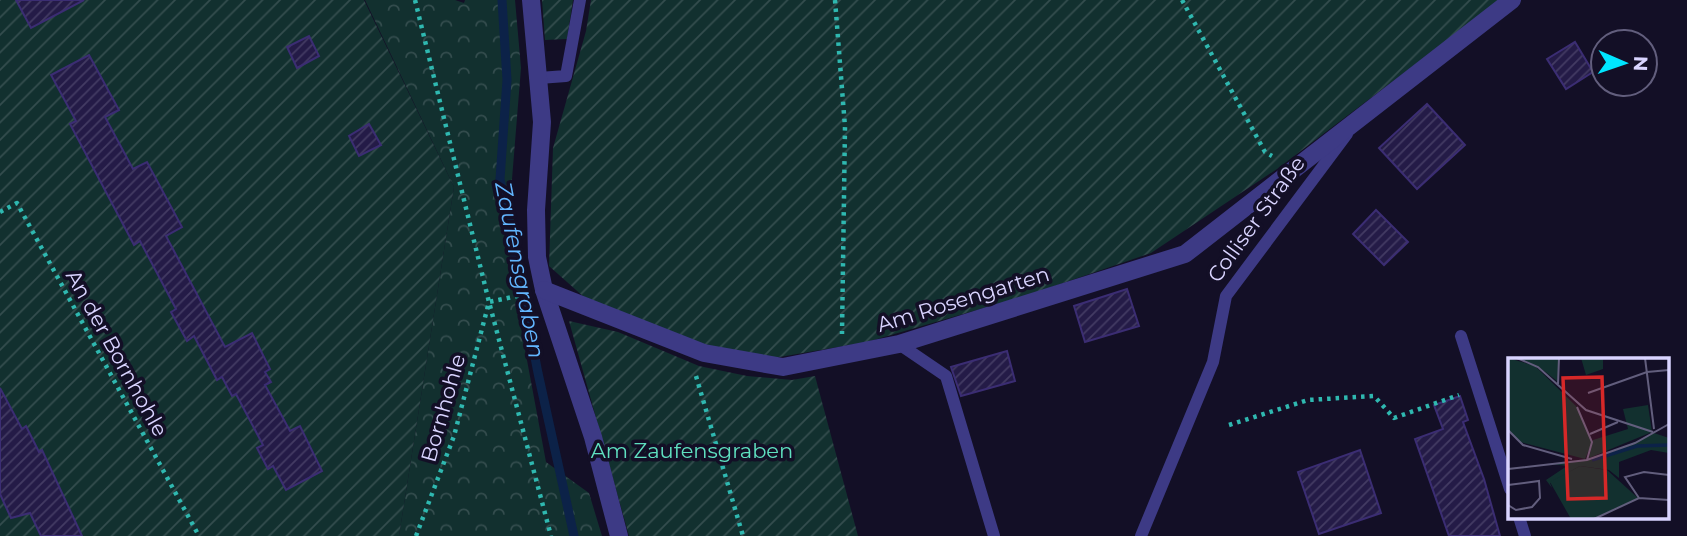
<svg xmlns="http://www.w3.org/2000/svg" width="1687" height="536" viewBox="0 0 1687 536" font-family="Montserrat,sans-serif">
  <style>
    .forest { fill: url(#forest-crowns) }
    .garden { fill: url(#garden-furrows) }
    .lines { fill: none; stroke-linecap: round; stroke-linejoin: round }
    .stream { stroke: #0c2248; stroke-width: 9 }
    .building { fill: url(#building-hatch); stroke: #3b2d73; stroke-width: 2 }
    .path { stroke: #2fb8b0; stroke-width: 4.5; stroke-dasharray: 3.5 5; stroke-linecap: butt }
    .lane { stroke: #3d3a85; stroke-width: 12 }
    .street { stroke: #3d3a85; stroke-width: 18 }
    .labels { text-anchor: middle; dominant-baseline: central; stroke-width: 7; stroke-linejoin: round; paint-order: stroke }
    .street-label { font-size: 21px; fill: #d9d4ff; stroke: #130f26 }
    .park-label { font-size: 21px; fill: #5fe0c0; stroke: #130f26 }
    .water-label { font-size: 23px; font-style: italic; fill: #62b6ff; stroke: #130f26 }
    .inset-river { fill: none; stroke: #0c2248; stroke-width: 3.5 }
    .inset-road { fill: none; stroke: #625e7d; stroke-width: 2 }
    .view { fill: #d62828; fill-opacity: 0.15; stroke: #d62828; stroke-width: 3.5 }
    .inset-edge { fill: none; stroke: #d9d4ff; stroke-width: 3.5 }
  </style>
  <defs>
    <pattern id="forest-crowns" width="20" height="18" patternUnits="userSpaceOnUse" patternTransform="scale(1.75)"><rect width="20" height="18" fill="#12302f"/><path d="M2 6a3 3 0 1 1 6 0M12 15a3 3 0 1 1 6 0" fill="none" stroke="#344d4e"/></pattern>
    <pattern id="garden-furrows" width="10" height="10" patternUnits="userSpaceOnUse" patternTransform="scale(1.75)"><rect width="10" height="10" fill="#12302f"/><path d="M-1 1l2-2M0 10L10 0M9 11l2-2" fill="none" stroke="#344d4e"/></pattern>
    <pattern id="building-hatch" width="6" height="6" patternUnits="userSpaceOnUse" patternTransform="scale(1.75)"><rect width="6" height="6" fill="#241b47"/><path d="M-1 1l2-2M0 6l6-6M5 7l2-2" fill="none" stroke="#433b63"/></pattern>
  </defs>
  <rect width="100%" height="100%" fill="#130f26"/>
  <polygon class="forest" points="365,0 455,0 464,3 465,0 515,0 521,68 512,179 518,312 546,462 589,493 602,536 399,536 454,187"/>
  <g class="garden">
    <polygon points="0,0 364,0 454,187 399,536 0,536"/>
    <polygon points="542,0 573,0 567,39 545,40"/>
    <polygon points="591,0 1500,0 1277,169 1151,253 1028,295 867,342 768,359 687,342 585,298 549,266 553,148 586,31"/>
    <polygon points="569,321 618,332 699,366 747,376 792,380 815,376 858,536 629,536"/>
  </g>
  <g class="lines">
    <polyline class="stream" points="502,0 507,80 500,179 538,373 574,536"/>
  </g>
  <g class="building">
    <polygon points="16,0 84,0 31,28"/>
    <polygon points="309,36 319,56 297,68 287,47"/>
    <polygon points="1575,42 1593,72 1566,89 1547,59"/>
    <polygon points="89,55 119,110 105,117 133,169 147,162 182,227 166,236 225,347 252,333 270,369 265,372 271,382 265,385 290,431 300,426 322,471 286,490 273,466 268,469 257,448 263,445 236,394 232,396 222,377 217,380 194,336 187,341 171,312 176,309 140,241 134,245 70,124 76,121 51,75"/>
    <polygon points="1427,104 1465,145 1417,189 1379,148"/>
    <polygon points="369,124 381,145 359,156 349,136"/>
    <polygon points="1376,210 1408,242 1384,265 1353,234"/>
    <polygon points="1127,289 1139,326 1085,342 1074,306"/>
    <polygon points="1007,351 1015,381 961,396 951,367"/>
    <polygon points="0,388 22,429 26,426 39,452 42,450 82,536 41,536 30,513 11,518 0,494"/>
    <polygon points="1460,396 1468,420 1463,422 1484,479 1500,536 1449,536 1415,439 1443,429 1434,405"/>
    <polygon points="1360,450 1381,513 1319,534 1298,472"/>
  </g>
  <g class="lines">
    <g class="path">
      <polyline points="415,0 489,302 551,536"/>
      <polyline points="835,0 845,127 842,334"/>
      <polyline points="1182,0 1265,152 1272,156"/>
      <polyline points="0,212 17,203 199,536"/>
      <polyline points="696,376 743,536"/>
      <polyline points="1229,425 1308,400 1374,396 1394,418 1459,395"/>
      <polyline points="416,536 454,436 489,302 522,295"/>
    </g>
    <g class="lane">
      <polyline points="539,78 566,76 580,0"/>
      <polyline points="1461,336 1510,489"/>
      <polyline points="899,344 946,376 994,536"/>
      <polyline points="1519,517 1525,536"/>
      <polyline points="1141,536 1213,362 1226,296 1347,134"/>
    </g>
    <g class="street">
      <polyline points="531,0 542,122 536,210 537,257 544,290 593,437 619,536"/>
      <polyline points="544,290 704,353 783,367 899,344 1185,254 1512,0"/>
    </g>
  </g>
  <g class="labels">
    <g class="street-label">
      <text transform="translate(1256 219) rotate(-54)">Colliser Straße</text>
      <text transform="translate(963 299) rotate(-17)">Am Rosengarten</text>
      <text transform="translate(117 353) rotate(61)">An der Bornhohle</text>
      <text transform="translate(443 408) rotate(-74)">Bornhohle</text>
    </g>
    <g class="park-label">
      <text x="692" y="450">Am Zaufensgraben</text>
    </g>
    <g class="water-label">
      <text transform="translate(520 270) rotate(79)">Zaufensgraben</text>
    </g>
  </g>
  <g transform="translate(1508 358)">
    <rect width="161" height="161" fill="#130f26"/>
    <path d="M146 75 161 80V95L143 92 111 104V120L101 112 72 108 42 125 44 130 38 122 59 108 44 106 91 101Z" fill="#12302f"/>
    <path d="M0 0 27 8 69 49 84 85 77 101 12 84 0 71ZM11 0H52L49 23 31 9ZM73 0H95V11L78 17ZM140 47 144 74 81 100 85 82 120 71 115 51ZM72 108 99 112 130 140 85 161H63L42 124Z" fill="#12302f"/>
    <path class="inset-river" d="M84 102 129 88 161 87"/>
    <path class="inset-road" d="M9 0 30 9 78 52 145 74M137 0 146 71M50 26 51 0M80 35 139 14 161 12M69 49 84 84 79 102M0 72 15 87 64 101M82 76 110 64M0 111 79 102 127 85 161 66M0 127 31 123 32 140 24 149 8 152 0 147M131 140 117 119 136 114 161 117M86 161 131 140 161 142"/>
    <path class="view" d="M94 19 98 140 60 141 55 20Z"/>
    <rect width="161" height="161" class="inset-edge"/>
  </g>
  <g transform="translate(1624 63) rotate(92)"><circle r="33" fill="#130f26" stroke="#625e7d" stroke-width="2"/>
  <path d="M0-5L12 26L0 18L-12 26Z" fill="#00e5ff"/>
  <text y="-10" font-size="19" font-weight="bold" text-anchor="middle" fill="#d9d4ff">N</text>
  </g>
</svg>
